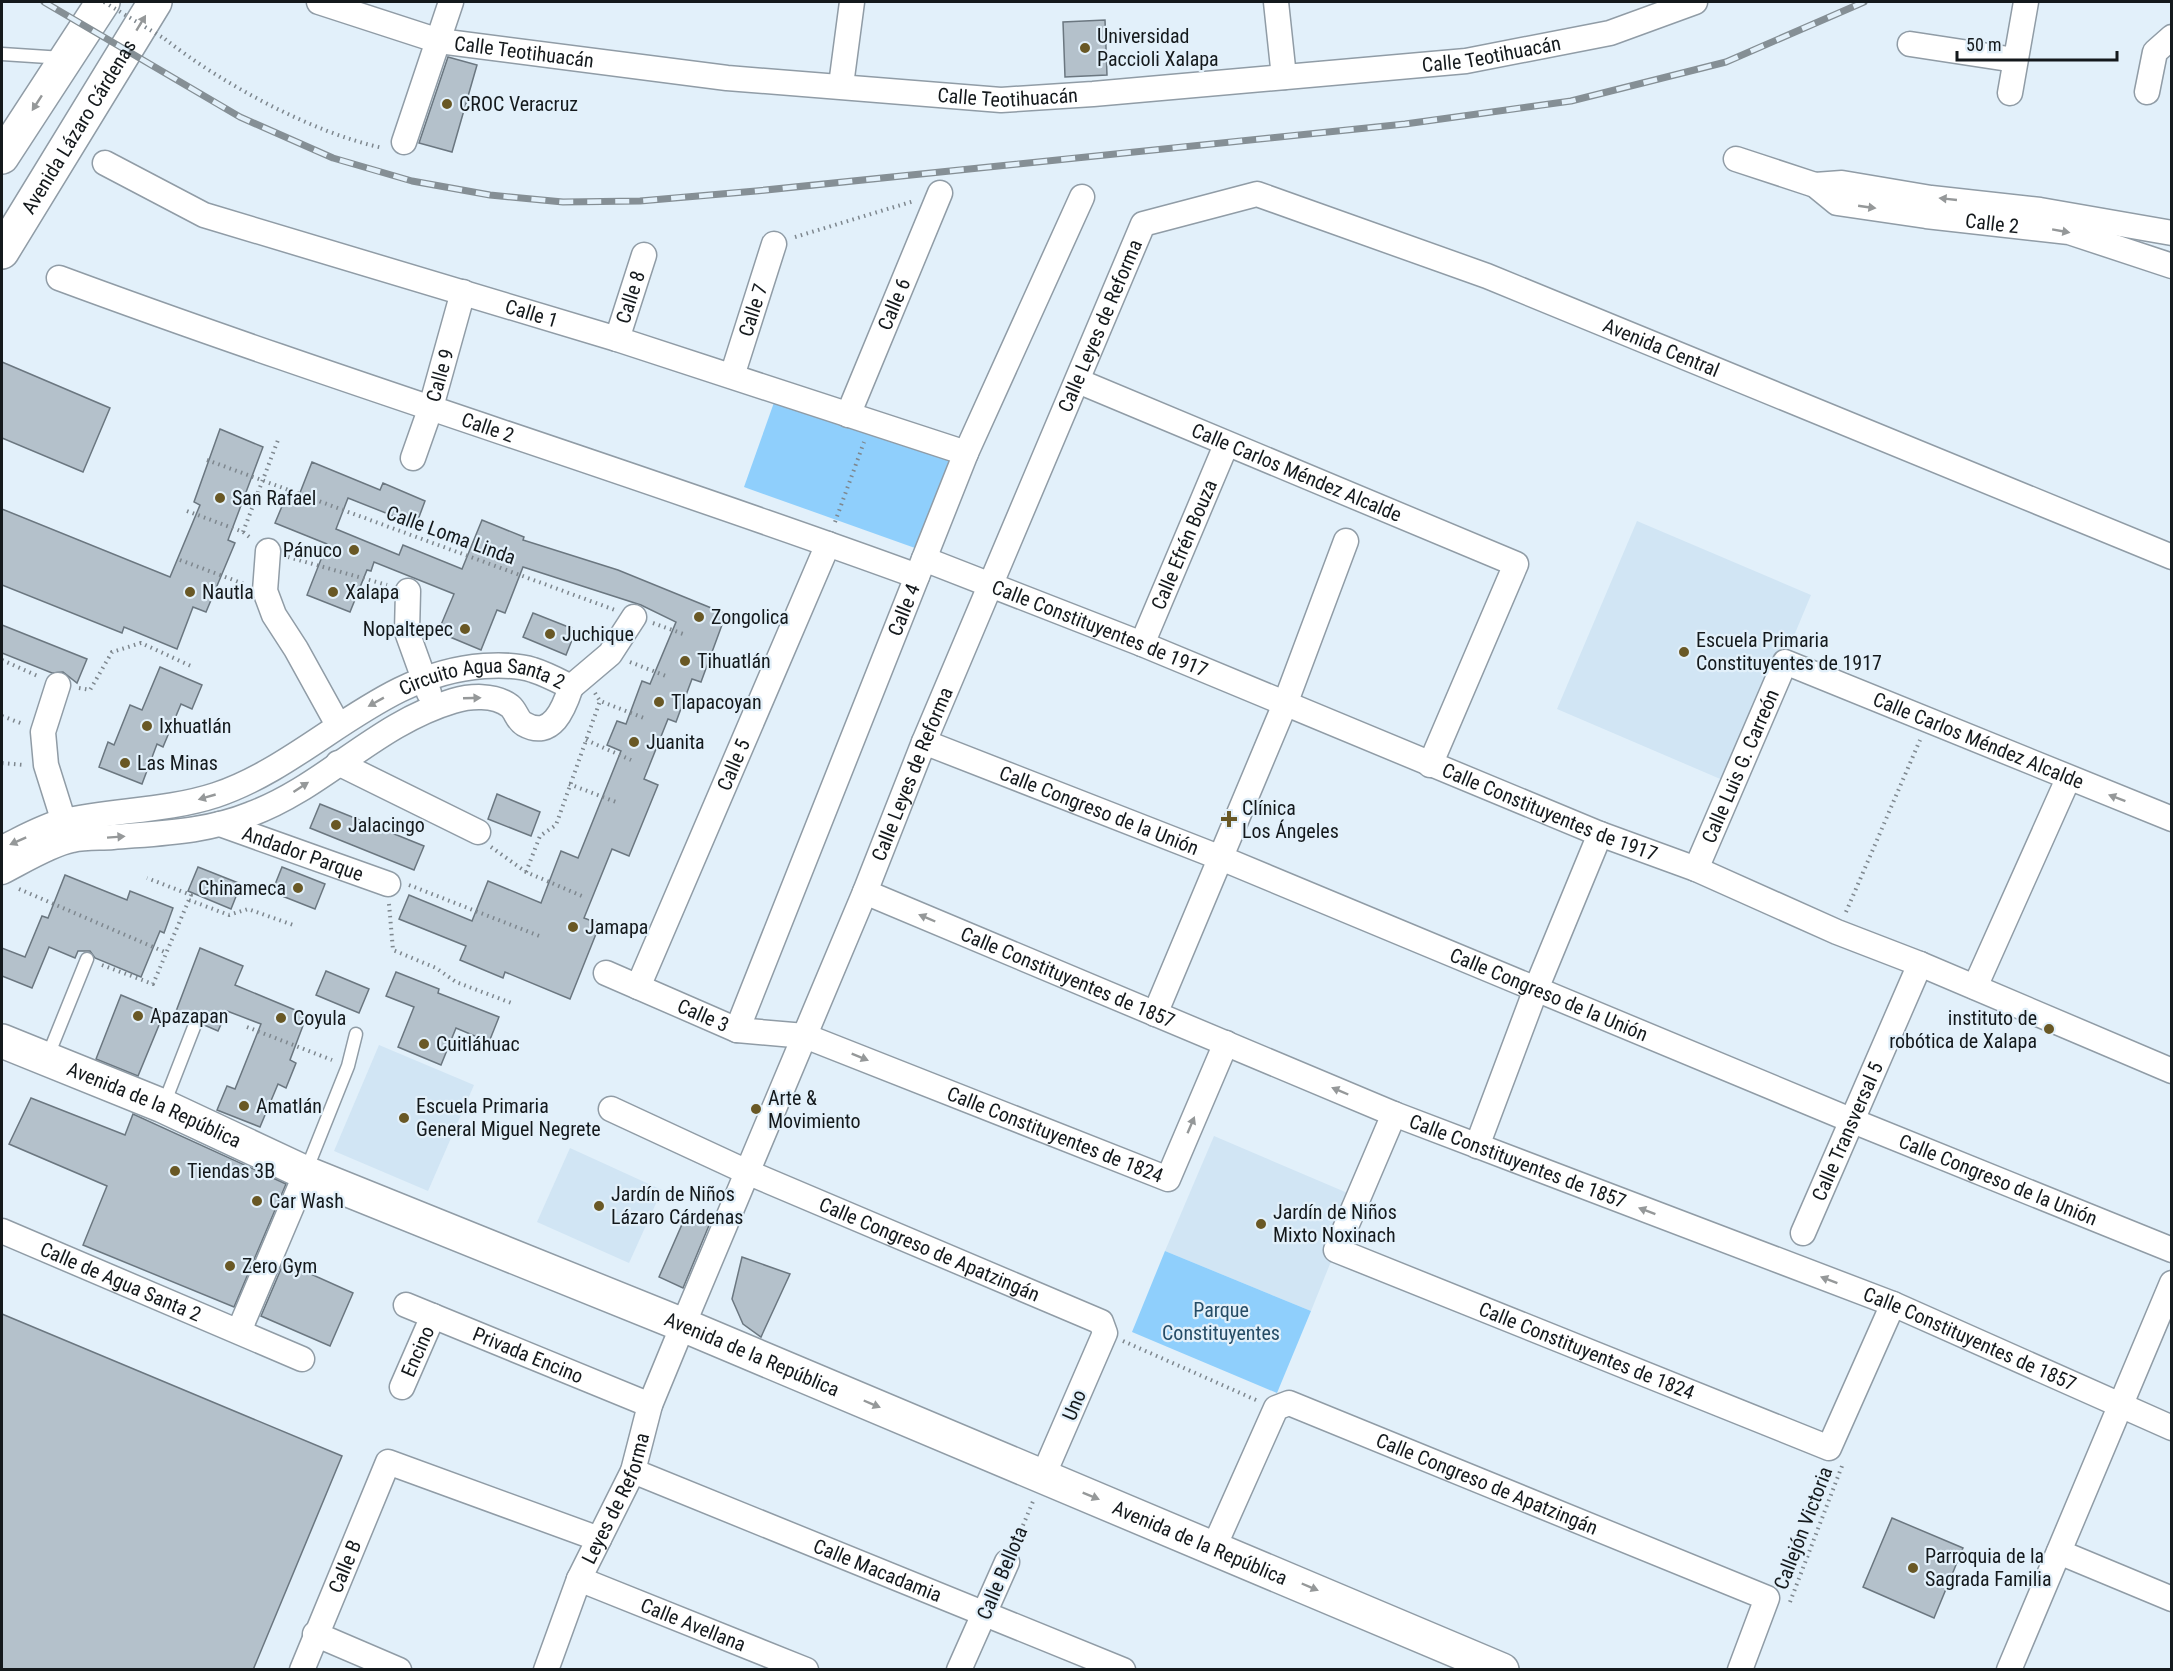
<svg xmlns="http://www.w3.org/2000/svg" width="2173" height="1671" viewBox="0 0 2173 1671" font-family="'Roboto Condensed',sans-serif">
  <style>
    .built { fill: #d1e5f4 }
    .green { fill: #8fcffc }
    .building { fill: #b4c1cb; stroke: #6b7780; stroke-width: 1.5 }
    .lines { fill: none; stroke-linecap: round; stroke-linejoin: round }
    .lane-casing { stroke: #909ca6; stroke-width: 15 }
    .street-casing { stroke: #909ca6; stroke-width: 27 }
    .secondary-casing { stroke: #909ca6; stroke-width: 36 }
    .highway-casing { stroke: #909ca6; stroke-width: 36 }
    .path { stroke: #7e878e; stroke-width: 4; stroke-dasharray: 1.5 4.5; stroke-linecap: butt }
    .lane { stroke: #fff; stroke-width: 12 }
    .street { stroke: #fff; stroke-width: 24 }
    .secondary { stroke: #fff; stroke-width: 33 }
    .highway { stroke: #fff; stroke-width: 33 }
    .rail-casing { stroke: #858f95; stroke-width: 7 }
    .rail { stroke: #e2f0fa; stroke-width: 4.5; stroke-dasharray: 14; stroke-linecap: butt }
    .path-bridge { stroke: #7e878e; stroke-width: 4; stroke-dasharray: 1.5 4.5; stroke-linecap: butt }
    .oneway { fill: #959899 }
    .poi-dot { fill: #695825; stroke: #e2f0fa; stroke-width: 2 }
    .labels { text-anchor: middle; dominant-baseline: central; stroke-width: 4.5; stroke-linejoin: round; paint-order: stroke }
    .poi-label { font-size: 20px; fill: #14191c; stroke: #e2f0fa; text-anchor: start }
    .street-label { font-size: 20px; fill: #14191c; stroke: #e2f0fa }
    .park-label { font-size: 20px; fill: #254c66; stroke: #e2f0fa }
  </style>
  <rect width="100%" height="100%" fill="#e2f0fa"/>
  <g class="built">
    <polygon points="1637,521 1811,595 1732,784 1557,709"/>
    <polygon points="379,1045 474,1085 428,1191 334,1151"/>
    <polygon points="1214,1136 1357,1197 1311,1311 1165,1251"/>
    <polygon points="570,1148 662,1190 629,1263 537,1222"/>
  </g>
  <g class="green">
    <polygon points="777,394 962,460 929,553 744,487"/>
    <polygon points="1165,1251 1311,1311 1277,1393 1132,1332"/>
  </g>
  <g class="building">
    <polygon points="1105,20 1107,75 1065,77 1063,22"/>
    <polygon points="448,57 477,65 452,152 419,143"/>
    <polygon points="2,362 110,408 83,472 2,438"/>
    <polygon points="220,429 263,447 228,540 235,543 206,612 193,607 177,649 124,627 122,633 2,585 2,509 170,577 200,505 194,502"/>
    <polygon points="312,462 380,490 383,483 425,501 416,525 348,498 336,529 399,555 403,545 462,569 482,520 524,537 523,540 618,570 726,614 701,682 692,679 676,722 668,719 644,779 658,785 629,856 612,849 584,918 600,924 570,999 505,972 503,978 460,960 466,946 399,919 409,895 472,921 488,881 541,903 561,851 578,858 621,751 607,745 617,721 626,724 642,681 650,684 676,622 641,605 523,567 505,613 497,610 481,650 438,632 454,594 374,562 371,571 367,570 350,612 307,595 327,544 275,523 285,499 296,503"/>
    <polygon points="533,613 576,630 566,655 523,637"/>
    <polygon points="2,625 87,659 77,683 63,672 52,673 2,653"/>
    <polygon points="160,667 202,685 192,709 181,704 163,747 157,744 142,784 99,767 108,742 114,745 130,705 142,710"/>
    <polygon points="497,794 540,812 531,836 488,819"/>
    <polygon points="320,804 424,846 414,870 310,828"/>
    <polygon points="198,867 241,884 231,909 188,891"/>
    <polygon points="282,867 325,884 315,909 272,892"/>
    <polygon points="65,875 127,900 130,891 173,908 164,933 160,931 141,977 95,958 90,951 78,951 75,958 49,947 32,988 2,976 2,948 25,957 42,916 48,918"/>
    <polygon points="200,948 243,966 235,985 307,1015 290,1060 296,1063 286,1088 278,1084 260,1127 217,1110 227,1086 235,1089 261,1024 227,1011 218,1031 202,1024 198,1020 175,1014"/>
    <polygon points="326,971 369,989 359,1013 316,995"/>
    <polygon points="396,972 439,989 438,993 499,1017 489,1042 456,1028 441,1065 398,1047 414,1007 386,996"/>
    <polygon points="121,995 164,1013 138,1076 96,1059"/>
    <polygon points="31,1098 125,1135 133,1114 286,1184 234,1307 83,1245 107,1186 9,1144"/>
    <polygon points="687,1213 710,1223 683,1288 659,1277"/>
    <polygon points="742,1257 790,1274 761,1337 743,1324 732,1299"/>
    <polygon points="284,1262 353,1293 330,1346 261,1316"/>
    <polygon points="2,1314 342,1456 253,1670 2,1670"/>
    <polygon points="1892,1518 1963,1548 1934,1618 1863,1587"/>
  </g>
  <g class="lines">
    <g class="lane-casing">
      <g id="lane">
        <polyline points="2,54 63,58"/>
        <polyline points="47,1058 87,959"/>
        <polyline points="164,1104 194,1027"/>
        <polyline points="306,1171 348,1066 356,1034"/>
      </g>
    </g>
    <g class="street-casing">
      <g id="street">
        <path id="s1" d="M319 2 439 41 727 78 1001 100 1093 94 1466 61 1610 33 1695 2"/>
        <polyline points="1276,2 1284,77"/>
        <polyline points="1910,44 2015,60"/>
        <polyline points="841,85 852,2"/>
        <polyline points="2147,92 2155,52 2172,37"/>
        <polyline points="2010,93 2026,2"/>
        <polyline points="404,142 451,2"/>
        <path id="s2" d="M1736 159 1815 185 1837 203 1926 216 2069 232 2172 266"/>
        <path id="s3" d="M105 163 204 215 617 339 966 453"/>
        <polyline points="1815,185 1842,183 1931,198 2040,210 2172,233"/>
        <path id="s4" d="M59 278C343 383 633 472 917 576"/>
        <path id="s5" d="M617 339 644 255"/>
        <path id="s6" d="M732 376 774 244"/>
        <path id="s7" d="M1078 381 1516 564 1430 765"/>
        <path id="s8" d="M848 415 940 193"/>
        <path id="s9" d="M413 458 431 407 463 292"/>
        <polyline points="268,551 265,591 274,615 296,649 338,725"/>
        <path id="s10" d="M924 559 1142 644 1600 834 1696 869 1837 932 1920 964 2172 1071"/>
        <polyline points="408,591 407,632 429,693"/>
        <path id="s11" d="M1142 644 1226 445"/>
        <polyline points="58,685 43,732 46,765 68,835"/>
        <polyline points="571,687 610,654 634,617"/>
        <path id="s12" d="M924 742 1221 858 1853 1121 2172 1250"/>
        <polyline points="338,763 478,832"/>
        <path id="s13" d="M220 824 388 884"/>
        <path id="s14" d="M2 848C21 839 43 826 64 821 114 810 167 811 216 795 311 763 379 673 484 666 500 665 518 665 533 670 546 674 559 681 571 687"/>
        <path id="s15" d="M1696 869 1785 662 2172 819"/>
        <path d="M2 872C22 862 51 844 72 840 85 837 99 838 113 837 160 833 207 832 251 814 324 787 376 724 453 701 470 696 494 694 510 706 516 711 517 720 524 724 552 740 564 708 571 687"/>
        <path id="s16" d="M865 892 1394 1114 1893 1304 2172 1428"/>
        <path id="s17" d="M606 973 737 1030 805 1036 1168 1179 1226 1043"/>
        <path id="s18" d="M638 987 828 544"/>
        <polyline points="1975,987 2068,779"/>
        <polyline points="1155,1014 1285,704 1346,541"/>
        <path id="s19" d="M737 1030 966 453 1082 197"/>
        <path id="s20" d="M611 1109 747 1172 1101 1322 1105 1333 1043 1476"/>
        <path id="s21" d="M1394 1114 1336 1250 1829 1448 1893 1304"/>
        <polyline points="1477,1146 1536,989 1600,834"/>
        <path id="s22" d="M2 1231 302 1359"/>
        <path id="s23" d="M1803 1233 1920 964"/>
        <path id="s24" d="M406 1305 650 1405"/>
        <polyline points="239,1331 306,1173"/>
        <path id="s25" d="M402 1387 433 1316"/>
        <path id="s26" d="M633 1471 1123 1670"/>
        <path id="s27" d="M1214 1547 1276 1408 1289 1403 1767 1598 1740 1670"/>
        <polyline points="2059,1552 2172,1599"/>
        <path id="s28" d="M579 1579 806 1670"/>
        <polyline points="315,1634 399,1670"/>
        <path id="s29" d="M302 1670 388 1462 599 1539"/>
        <path id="s30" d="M546 1670 579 1579 633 1471 650 1405 683 1325 865 892 924 742 1143 224 1257 194 1487 276 2172 557"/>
        <polyline points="959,1670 1007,1562"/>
        <polyline points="2009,1670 2172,1283"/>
      </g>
    </g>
    <g class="secondary-casing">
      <g id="secondary">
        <path id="s31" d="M2 1041 163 1106 306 1173 683 1325 1502 1670"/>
      </g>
    </g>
    <g class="highway-casing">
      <g id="highway">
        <polyline points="2,157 103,2"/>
        <path id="s32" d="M2 252 155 2"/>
      </g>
    </g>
    <g class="path">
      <path d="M165 39C222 84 313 133 383 148"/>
      <polyline points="795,237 914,201"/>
      <polyline points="207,460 615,610"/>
      <polyline points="187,511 243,532 252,539"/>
      <polyline points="835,522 864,442"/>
      <polyline points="243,532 278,440"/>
      <polyline points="288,557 387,585"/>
      <polyline points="180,560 244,584"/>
      <polyline points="653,623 686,635"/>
      <polyline points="2,660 40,677"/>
      <polyline points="630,662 666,676"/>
      <polyline points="79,688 90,690 112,652 141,643 191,666"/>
      <polyline points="595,693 600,701 644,718"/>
      <polyline points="2,716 23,724"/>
      <polyline points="586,740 631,760"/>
      <polyline points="2,763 24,765"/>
      <polyline points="569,784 616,802"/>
      <polyline points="491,847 526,872 582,896"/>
      <polyline points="526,872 540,836 556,825 600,701"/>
      <polyline points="409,885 542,937"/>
      <polyline points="19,889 167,953"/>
      <polyline points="189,900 229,915 248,909 296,926"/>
      <polyline points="389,904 393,950 436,968 456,982 514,1004"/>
      <polyline points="1846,912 1920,740"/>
      <polyline points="102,965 153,984 191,895 147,878"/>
      <polyline points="247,1027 332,1060"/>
      <polyline points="1123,1341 1256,1400"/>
      <polyline points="1016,1542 1034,1499"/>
      <polyline points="1790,1602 1842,1466"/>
    </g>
    <use href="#lane" class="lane"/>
    <use href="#street" class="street"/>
    <use href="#secondary" class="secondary"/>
    <use href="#highway" class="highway"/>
    <g class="rail-casing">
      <polyline id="rail" points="44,2 240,117 333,158 412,181 490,195 563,202 640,201 756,191 1405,124 1571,101 1726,62 1864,2"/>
    </g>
    <use href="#rail" class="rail"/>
    <polyline class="path-bridge" points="104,2 165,39"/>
  </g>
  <defs><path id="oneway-solid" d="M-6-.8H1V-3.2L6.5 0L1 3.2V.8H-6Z" transform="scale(1.5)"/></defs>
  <g class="oneway">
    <use href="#oneway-solid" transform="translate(141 23) rotate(-59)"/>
    <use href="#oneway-solid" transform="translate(37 103) rotate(123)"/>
    <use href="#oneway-solid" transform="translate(1948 199) rotate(-174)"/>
    <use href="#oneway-solid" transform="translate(1867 207) rotate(8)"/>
    <use href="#oneway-solid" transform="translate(2061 231) rotate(10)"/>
    <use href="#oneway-solid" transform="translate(472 698) rotate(-2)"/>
    <use href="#oneway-solid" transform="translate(376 702) rotate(151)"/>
    <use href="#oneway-solid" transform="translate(301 787) rotate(-33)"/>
    <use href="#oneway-solid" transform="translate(207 797) rotate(164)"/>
    <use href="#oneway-solid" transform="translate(2117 798) rotate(-159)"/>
    <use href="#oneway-solid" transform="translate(116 837) rotate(-4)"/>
    <use href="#oneway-solid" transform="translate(18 841) rotate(156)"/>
    <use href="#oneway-solid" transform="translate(927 918) rotate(-157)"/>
    <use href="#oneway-solid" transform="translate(860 1057) rotate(22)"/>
    <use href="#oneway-solid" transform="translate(1340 1091) rotate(-157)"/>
    <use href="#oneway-solid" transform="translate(1191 1125) rotate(-67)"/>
    <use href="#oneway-solid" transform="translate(1647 1211) rotate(-159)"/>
    <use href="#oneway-solid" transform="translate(1829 1280) rotate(-159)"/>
    <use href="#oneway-solid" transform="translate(872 1404) rotate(23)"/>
    <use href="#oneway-solid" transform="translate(1091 1496) rotate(22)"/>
    <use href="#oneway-solid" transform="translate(1310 1587) rotate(23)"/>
  </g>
  <g class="poi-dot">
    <circle cx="1085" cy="48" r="6"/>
    <circle cx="447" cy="104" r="6"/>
    <circle cx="220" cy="498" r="6"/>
    <circle cx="354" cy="550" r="6"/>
    <circle cx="190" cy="592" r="6"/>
    <circle cx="333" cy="592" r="6"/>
    <circle cx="699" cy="617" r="6"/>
    <circle cx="465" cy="629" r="6"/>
    <circle cx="550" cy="634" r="6"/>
    <circle cx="1684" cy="652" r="6"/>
    <circle cx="685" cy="661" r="6"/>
    <circle cx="659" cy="702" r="6"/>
    <circle cx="147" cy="726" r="6"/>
    <circle cx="634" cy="742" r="6"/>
    <circle cx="125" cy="763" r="6"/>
    <path d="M1226 810h6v6h6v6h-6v6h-6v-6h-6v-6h6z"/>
    <circle cx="336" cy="825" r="6"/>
    <circle cx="298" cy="888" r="6"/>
    <circle cx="573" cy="927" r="6"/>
    <circle cx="138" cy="1016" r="6"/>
    <circle cx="281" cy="1018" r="6"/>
    <circle cx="2049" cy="1029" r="6"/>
    <circle cx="424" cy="1044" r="6"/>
    <circle cx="244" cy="1106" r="6"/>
    <circle cx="756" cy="1109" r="6"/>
    <circle cx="404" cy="1118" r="6"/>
    <circle cx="175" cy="1171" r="6"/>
    <circle cx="257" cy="1201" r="6"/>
    <circle cx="599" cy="1206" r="6"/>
    <circle cx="1261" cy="1224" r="6"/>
    <circle cx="230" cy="1266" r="6"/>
    <circle cx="1913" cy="1568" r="6"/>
  </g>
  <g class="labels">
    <g class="poi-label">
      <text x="1097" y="36">Universidad<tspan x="1097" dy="23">Paccioli Xalapa</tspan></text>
      <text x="459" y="104">CROC Veracruz</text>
      <text x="232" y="498">San Rafael</text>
      <text x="342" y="550" text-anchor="end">Pánuco</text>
      <text x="202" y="592">Nautla</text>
      <text x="345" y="592">Xalapa</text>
      <text x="711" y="617">Zongolica</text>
      <text x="453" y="629" text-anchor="end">Nopaltepec</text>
      <text x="562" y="634">Juchique</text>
      <text x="1696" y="640">Escuela Primaria<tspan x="1696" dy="23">Constituyentes de 1917</tspan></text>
      <text x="697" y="661">Tihuatlán</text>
      <text x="671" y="702">Tlapacoyan</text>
      <text x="159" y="726">Ixhuatlán</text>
      <text x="646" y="742">Juanita</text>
      <text x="137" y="763">Las Minas</text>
      <text x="1242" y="808">Clínica<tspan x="1242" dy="23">Los Ángeles</tspan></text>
      <text x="348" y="825">Jalacingo</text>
      <text x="286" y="888" text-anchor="end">Chinameca</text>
      <text x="585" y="927">Jamapa</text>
      <text x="150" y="1016">Apazapan</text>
      <text x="293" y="1018">Coyula</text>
      <text x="2037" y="1018" text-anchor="end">instituto de<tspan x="2037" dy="23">robótica de Xalapa</tspan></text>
      <text x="436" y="1044">Cuitláhuac</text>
      <text x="768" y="1098">Arte &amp;<tspan x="768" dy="23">Movimiento</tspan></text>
      <text x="256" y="1106">Amatlán</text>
      <text x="416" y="1106">Escuela Primaria<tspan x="416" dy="23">General Miguel Negrete</tspan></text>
      <text x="187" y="1171">Tiendas 3B</text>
      <text x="611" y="1194">Jardín de Niños<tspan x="611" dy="23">Lázaro Cárdenas</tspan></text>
      <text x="269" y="1201">Car Wash</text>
      <text x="1273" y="1212">Jardín de Niños<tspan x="1273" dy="23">Mixto Noxinach</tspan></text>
      <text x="242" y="1266">Zero Gym</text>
      <text x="1925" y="1556">Parroquia de la<tspan x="1925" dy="23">Sagrada Familia</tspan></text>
    </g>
    <g class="street-label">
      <text stroke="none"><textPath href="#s1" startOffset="212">Calle Teotihuacán</textPath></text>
      <text stroke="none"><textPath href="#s1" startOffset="1184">Calle Teotihuacán</textPath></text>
      <text stroke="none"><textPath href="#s1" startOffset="698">Calle Teotihuacán</textPath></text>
      <text stroke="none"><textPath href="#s32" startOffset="147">Avenida Lázaro Cárdenas</textPath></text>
      <text stroke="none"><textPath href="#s2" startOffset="268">Calle 2</textPath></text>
      <text stroke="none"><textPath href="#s5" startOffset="44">Calle 8</textPath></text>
      <text stroke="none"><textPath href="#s8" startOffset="120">Calle 6</textPath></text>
      <text stroke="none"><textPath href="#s6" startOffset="69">Calle 7</textPath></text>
      <text stroke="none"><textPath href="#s3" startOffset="454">Calle 1</textPath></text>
      <text stroke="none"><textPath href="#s30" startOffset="1455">Calle Leyes de Reforma</textPath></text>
      <text stroke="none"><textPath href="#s30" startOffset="2116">Avenida Central</textPath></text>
      <text stroke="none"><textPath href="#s9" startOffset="87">Calle 9</textPath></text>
      <text stroke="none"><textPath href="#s4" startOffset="454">Calle 2</textPath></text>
      <text stroke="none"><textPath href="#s7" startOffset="237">Calle Carlos Méndez Alcalde</textPath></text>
      <text transform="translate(451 535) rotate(20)">Calle Loma Linda</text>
      <text stroke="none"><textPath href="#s11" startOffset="108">Calle Efrén Bouza</textPath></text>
      <text stroke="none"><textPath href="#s19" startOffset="452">Calle 4</textPath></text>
      <text stroke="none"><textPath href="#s10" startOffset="189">Calle Constituyentes de 1917</textPath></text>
      <text stroke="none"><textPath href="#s14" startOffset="520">Circuito Agua Santa 2</textPath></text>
      <text stroke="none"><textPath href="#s15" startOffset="434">Calle Carlos Méndez Alcalde</textPath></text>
      <text stroke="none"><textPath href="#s18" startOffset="242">Calle 5</textPath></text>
      <text stroke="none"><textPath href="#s15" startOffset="112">Calle Luis G. Carreón</textPath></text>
      <text stroke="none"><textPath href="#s30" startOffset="969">Calle Leyes de Reforma</textPath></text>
      <text stroke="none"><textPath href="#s12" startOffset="188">Calle Congreso de la Unión</textPath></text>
      <text stroke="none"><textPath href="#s10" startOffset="675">Calle Constituyentes de 1917</textPath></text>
      <text stroke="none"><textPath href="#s13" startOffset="88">Andador Parque</textPath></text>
      <text stroke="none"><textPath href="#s16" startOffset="220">Calle Constituyentes de 1857</textPath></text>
      <text stroke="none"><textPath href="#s12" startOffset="674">Calle Congreso de la Unión</textPath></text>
      <text stroke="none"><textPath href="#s17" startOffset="106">Calle 3</textPath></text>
      <text stroke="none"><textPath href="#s31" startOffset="165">Avenida de la República</textPath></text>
      <text stroke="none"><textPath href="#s17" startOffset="480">Calle Constituyentes de 1824</textPath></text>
      <text stroke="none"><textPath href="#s23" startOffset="111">Calle Transversal 5</textPath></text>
      <text stroke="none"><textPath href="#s16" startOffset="706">Calle Constituyentes de 1857</textPath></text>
      <text stroke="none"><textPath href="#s12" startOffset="1160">Calle Congreso de la Unión</textPath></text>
      <text stroke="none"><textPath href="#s20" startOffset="348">Calle Congreso de Apatzingán</textPath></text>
      <text stroke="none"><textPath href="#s22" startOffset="129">Calle de Agua Santa 2</textPath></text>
      <text stroke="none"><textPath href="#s16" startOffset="1192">Calle Constituyentes de 1857</textPath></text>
      <text stroke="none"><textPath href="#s25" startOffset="39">Encino</textPath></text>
      <text stroke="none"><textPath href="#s21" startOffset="418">Calle Constituyentes de 1824</textPath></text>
      <text stroke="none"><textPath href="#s31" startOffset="813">Avenida de la República</textPath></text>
      <text stroke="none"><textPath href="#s24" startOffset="132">Privada Encino</textPath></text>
      <text transform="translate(1074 1405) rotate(-67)">Uno</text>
      <text stroke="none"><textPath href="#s27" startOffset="380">Calle Congreso de Apatzingán</textPath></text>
      <text stroke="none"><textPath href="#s30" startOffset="186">Leyes de Reforma</textPath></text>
      <text transform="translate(1803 1528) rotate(-69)">Callejón Victoria</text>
      <text stroke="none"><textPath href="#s31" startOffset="1299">Avenida de la República</textPath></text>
      <text stroke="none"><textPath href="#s29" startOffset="112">Calle B</textPath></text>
      <text stroke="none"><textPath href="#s26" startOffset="264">Calle Macadamia</textPath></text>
      <text transform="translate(1002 1573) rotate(-67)">Calle Bellota</text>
      <text stroke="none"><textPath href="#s28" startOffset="123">Calle Avellana</textPath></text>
    </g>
    <g class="park-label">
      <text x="1221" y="1310">Parque<tspan x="1221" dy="23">Constituyentes</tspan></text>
    </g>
  </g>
  <rect width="2173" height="1671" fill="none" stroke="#14191c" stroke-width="6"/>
  <path d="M1957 51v9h160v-9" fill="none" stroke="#14191c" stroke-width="3"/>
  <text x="1966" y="51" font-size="18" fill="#14191c" stroke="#e2f0fa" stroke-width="4.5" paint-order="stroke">50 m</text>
</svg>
